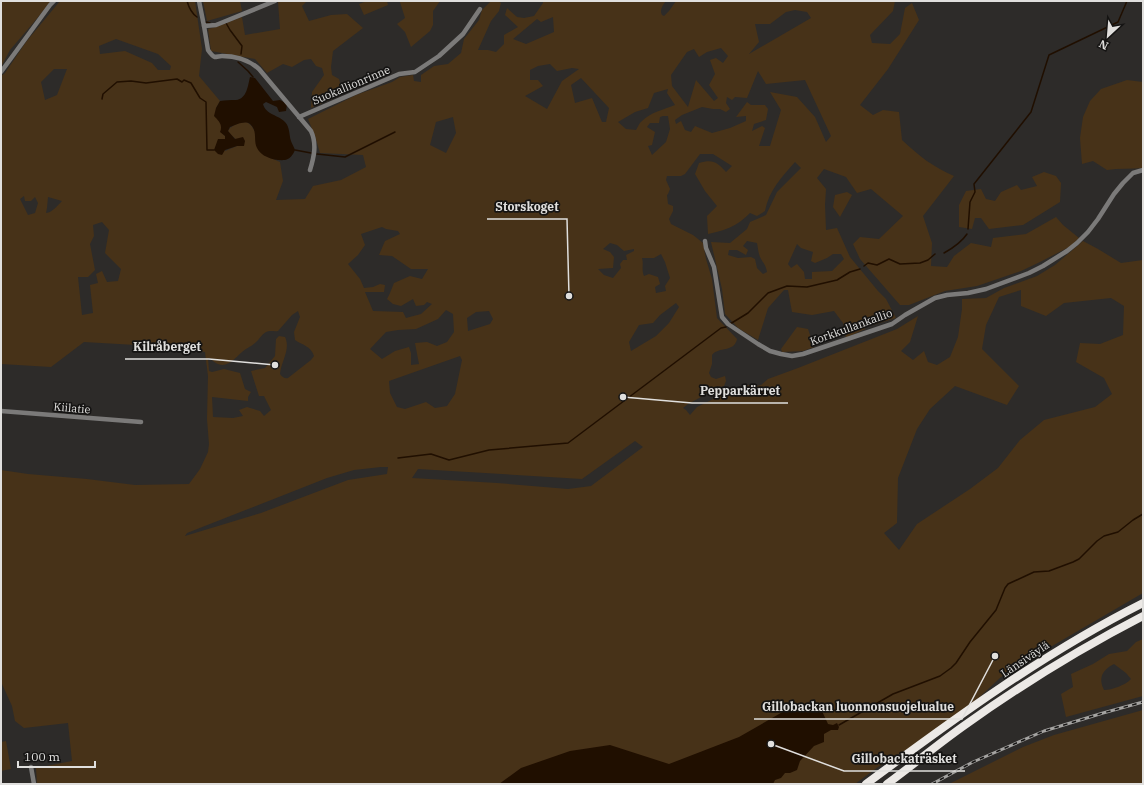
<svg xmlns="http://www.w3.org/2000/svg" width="1144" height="785" viewBox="0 0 1144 785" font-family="'IBM Plex Serif',serif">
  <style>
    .green { fill: #473218; fill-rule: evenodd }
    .water { fill: #200f00 }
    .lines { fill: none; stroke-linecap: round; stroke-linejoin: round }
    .stream { stroke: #200f00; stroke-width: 1.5 }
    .street { stroke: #7b7a79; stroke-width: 4.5 }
    .highway { stroke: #ece9e6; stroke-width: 8 }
    .rail-casing { stroke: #a4a3a1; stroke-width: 3 }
    .rail { stroke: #151413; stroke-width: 1.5; stroke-dasharray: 4.5; stroke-linecap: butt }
    .labels { text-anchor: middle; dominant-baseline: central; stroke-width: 3.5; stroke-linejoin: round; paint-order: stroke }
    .street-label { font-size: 11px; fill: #e0dfdd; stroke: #151413 }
    .leader { fill: none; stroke: #e0dfdd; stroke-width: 1.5 }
    .callout-dot { fill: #e0dfdd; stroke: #151413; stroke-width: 1.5 }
    .callout-label { font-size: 12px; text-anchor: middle; font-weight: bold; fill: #e0dfdd; stroke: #151413; stroke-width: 3.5; stroke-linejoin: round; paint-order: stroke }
  </style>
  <rect width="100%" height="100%" fill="#2d2b29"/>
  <g class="green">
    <polygon points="1,1 51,1 34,22 10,50 1,67"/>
    <path d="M60 1H195L202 49 199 76 220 101 216 108C218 115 223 124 221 132L225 136V151L237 146H244L231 135 228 131 230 128C234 125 240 122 245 122 255 123 261 147 264 155L280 162 283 181 276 200 305 199 313 186 341 180 366 167 363 155 320 153 315 136 308 119 356 95 392 82 400 77 413 75 414 81 421 82V75L434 66 448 64 461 53 464 39 479 20 482 10 491 1H498L501 3 499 11 491 21 478 50H488L496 52 504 44V35L518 27 505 15 507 8 517 17 524 18 534 16 543 3V1H666C663 5 659 10 662 15L664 16 669 11 676 1H895L893 11 870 35 872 43 890 44 900 34 905 8 912 3 919 20 888 69 860 105 873 115 883 110 899 112 902 140C919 156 933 167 954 176L923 216 932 243 931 266 947 267 954 256 971 243 991 247 993 238 1026 234 1056 217 1063 225 1079 238 1071 246 1040 262 1021 271 977 286 945 291 909 305H900L860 259 853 244 860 237 879 239 903 216 871 189 857 193 846 177 824 169 817 178 826 189 825 205 826 230 837 228 850 257 878 291 886 299 896 318 873 325 865 326V329L846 338 843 323 834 311 812 315 792 312 788 290H784L768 308 758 340 738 328 725 314 722 289 711 242 730 243 747 229 750 222 766 215 777 192 801 168 795 162C782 177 769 190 765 211L757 216 750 213C736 227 726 230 708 234L707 216 717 206 705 191 695 174 699 163C713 159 717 162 726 172L732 166 713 154H700L685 174 681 176H667L666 180 670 189 668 194 667 195 668 204 673 206V211L669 219 671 224 693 235 703 243 706 259 712 279 717 318 737 339C734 353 719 346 712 355V364L709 373 711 377 716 379 725 376 726 381 724 386 710 390 703 396 688 404 683 408 686 410 690 415 697 407 736 388 747 385 756 386 761 385 768 379 798 368 897 329 918 316 910 342 901 351 913 360 924 351 928 362 937 365 950 357 958 337 962 309V299L986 298 1004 288 1037 276 1055 265 1083 241 1098 249 1121 263 1143 260V593L1035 656 1001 677 955 720 878 767 855 784H37L36 768 72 761 68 723 24 728 15 721 12 706 2 684 1 683V470L28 474 87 479 135 485 189 484 200 469 208 452 209 444 207 419 208 376 205 352 179 347 136 345 84 342 51 367 1 364V76L5 73 26 42ZM795 10 807 12 811 18 749 54 759 42 755 24H770L786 12ZM553 17 554 32 526 44 513 39 537 19 541 22ZM116 39 158 54 171 66 170 70H158L152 63 125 51 100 54 99 46ZM721 48 728 56 723 63 716 58 710 60 715 74 709 85 718 98 714 101 696 80 688 107 672 86 671 75 687 52 694 49 699 57 707 52ZM550 64 557 71 572 68 579 69 562 81 547 109 525 96 543 86 538 80H530V70L538 66ZM54 69H67L57 95 45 100 41 82ZM758 71 766 84 805 80 831 136 826 142 815 117 797 97 770 92 781 110 770 146H759L765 128 762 126 752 131 754 124 766 120 768 109 765 105H751L747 102 736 117 746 116V121L730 128 712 133 695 126 691 132 685 130 681 121 676 124 675 120 682 115 702 107 713 109H720L726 112 730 109 726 103 727 97 732 100 735 97 747 98ZM581 78 609 108 606 122H602L592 98 575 103 571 85ZM668 89 667 93 675 105C663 110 651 112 642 121 639 123 638 127 636 130L626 129 618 122 635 112 648 108 654 93ZM663 116H668L670 129 666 142 652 155 648 146 652 145 655 132 647 127 650 123H659L660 117ZM453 117 456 133 446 153 430 145 436 122ZM24 196 25 201H31L35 197 38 203 35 213 28 215 20 199ZM48 197 62 201C57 206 53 212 46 213L47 208ZM102 222 109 230 105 253 121 269 118 281 107 282 102 271 96 274 98 283 90 285 93 313 82 315 78 277H88L95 270 90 244 94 236 93 225ZM382 227 386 229 398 231 400 234 385 241 379 255 392 256 411 269H428L422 279 410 276 394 283 390 293 387 299 393 304 401 306 413 299 416 306 424 305 427 302 432 304 421 314 406 318 403 312 373 311 365 292H384L385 285 380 284 373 287 364 288 360 279 348 264 358 255 365 245 361 234ZM747 241 757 243C758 247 758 252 760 257 763 263 766 265 767 272L763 274 757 268 755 259 751 257 738 258 728 255 729 250H737L746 255 748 250 743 246ZM610 243 617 245 624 251 634 249V251L626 255 627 260H623L620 264 621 268 613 278 604 275 598 269 613 268 614 257 610 252 603 249ZM797 244 801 248 813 252 811 261 815 263 827 258 833 254H841L844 259 832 271 812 272V279H805L804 272 797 264 791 268 788 264ZM661 254 665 262 670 278 665 286 666 291 656 293 655 287 660 284 658 277 649 274 644 276C641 268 644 265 642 258H654ZM1021 290V306L1046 316 1064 303 1111 298 1124 306 1123 335 1100 344 1080 343 1076 362 1104 378 1112 394 1095 407 1044 420 1020 440 998 468 970 489 917 524 899 550 884 533 897 523 898 478 917 429 930 409 955 386 1007 405 1019 386 982 349 986 325 999 297ZM676 303 679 307 669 323 656 336 631 351 629 342 639 325 653 323 660 315ZM446 310 453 314 454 332 447 342 437 346 427 342 415 343 419 364 411 365V353L409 347 395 351 382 359 370 349 386 332 398 330 416 329 438 319ZM298 311 300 317 294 332 295 340C302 345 311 346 314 356L311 360 288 378C285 379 282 377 280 374 281 362 291 349 285 337L279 336 276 339 275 356 265 368 251 371 259 396H264L271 410 264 416 260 411 247 407 239 410 243 416 233 418 213 417 212 397 248 401V397L251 392 245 389 240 373 224 369 212 372 209 371 208 358H210C212 360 215 363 218 364 228 368 235 358 242 352 246 348 251 347 255 343 259 340 261 335 266 332 270 330 274 332 278 331L292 315ZM489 311 493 319 490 324 468 331 467 318 476 312ZM460 356 462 360 455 394 447 406 435 408 426 402 405 409 397 407 390 393 389 381ZM635 441 643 447 591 486 568 489 497 483 412 478 418 469 582 479ZM381 467H388L387 474 348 480 261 513 185 536 187 533 327 478 354 470Z"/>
    <polygon points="203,1 240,1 242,11 207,21"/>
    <polygon points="281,1 307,1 302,6 309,21 331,15 347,14 363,28 333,51 331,67 332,75 339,79 343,94 311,108 312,92 324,75 322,68 316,66 311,59 304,60 292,67 283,64 267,73 255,59 211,51 208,29 216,27 242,17 245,35 280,29 278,2"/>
    <polygon points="367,1 387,1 388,5 364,15 359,4"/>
    <polygon points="402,1 440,1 433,11 433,25 430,31 411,47 405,32 397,24 405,18 400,2"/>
    <path d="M1127 80 1143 82V168C1131 169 1119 168 1107 170L1093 161 1082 164 1080 138 1083 117 1090 101 1101 89Z"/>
    <polygon points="1044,172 1056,176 1061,183 1060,202 1023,225 989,229 981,218 975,218 972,229 959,227 959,205 966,191 981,189 986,199 995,201 1001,192 1017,185 1021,190 1037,186 1032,177"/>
    <polygon points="847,192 852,195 840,217 833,207 835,195"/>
    <polygon points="797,327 808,329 814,347 803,351 782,352 781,349"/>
    <path d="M1143 639V696L1066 717 1061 694 1073 687 1071 674 1093 664 1109 654 1127 651 1136 642ZM1114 664 1126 673 1131 679C1126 685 1112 690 1104 690 1098 678 1102 670 1114 664Z"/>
    <polygon points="1143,710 1143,784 949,784 1023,747 1054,735"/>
    <polygon points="6,741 11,769 1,771 1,742"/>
  </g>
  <g class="water">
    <path d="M250 77 255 78 273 101 280 100 287 104 286 111 279 112 277 107 266 102 263 104C266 115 279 115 285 122 290 127 289 135 291 141 292 144 294 147 295 150 293 155 290 159 285 160 275 161 261 157 257 148 253 140 258 131 250 124 245 120 235 125 230 127L228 131 235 139 243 137 245 141 244 146H237L225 150 222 155 218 154 214 150 218 139H225V136L220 132C223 125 219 121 214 116L216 108 220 101C225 100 230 100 236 100 247 99 248 85 250 77Z"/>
    <polygon points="793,706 816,709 822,711 828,724 833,725 837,723 839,727 838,730 831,730 824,734 824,742 814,746 800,761 797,770 790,773 785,773 781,778 775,780 773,784 499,784 521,768 570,751 610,745 669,764 739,737"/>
  </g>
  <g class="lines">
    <g class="stream">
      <path d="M187 1C189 8 191 13 197 17"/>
      <polyline points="206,22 210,23"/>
      <polyline points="226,23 230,30 242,46 241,54"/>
      <polyline points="238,62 248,71 253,77"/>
      <polyline points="102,99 103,94 117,82 131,81 146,83 177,79 182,82 184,80 191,83 200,98 206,102 207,150 214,150"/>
      <polyline points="295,150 311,153"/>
      <polyline points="317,154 345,157 395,132"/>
      <polyline points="968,229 970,202 975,192 974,184 1031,112 1049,55 1118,22 1127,1"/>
      <path d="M944 253C953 248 961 243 967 234"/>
      <polyline points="864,266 868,263 877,265 889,259 900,264 920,263 928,260 935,254"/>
      <polyline points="730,324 748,313 768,293 787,286 807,287 837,280 850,272 860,269"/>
      <polyline points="398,458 431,454 449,460 489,450 568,443 721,328 726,327"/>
      <polyline points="839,725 893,694 940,676 951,668 956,663 970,642 996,610 1005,588 1008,584 1034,572 1049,571 1073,562 1079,559 1097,541 1104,536 1118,532 1133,520 1143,514"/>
    </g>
    <g class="street">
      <polyline points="199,1 204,26 216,25 275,1"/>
      <path d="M204 26 208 50C210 53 212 56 215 57 216 57 221 56 222 56 235 56 249 60 259 69L311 131C317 144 314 157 310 170"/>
      <polyline points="1,72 50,5 54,1"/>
      <polyline points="299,117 399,74 415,72 439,56 463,34 480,9"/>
      <polyline points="705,241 706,248 714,267 722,317 728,324 758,344 770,351 781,354 792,356 803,354 892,324 905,315 935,298 947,295 968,293 986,289 1029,273 1043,266 1067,251 1077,243 1088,232 1098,219 1114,194 1123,183 1133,173 1143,170"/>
      <polyline points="1,411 141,422"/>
      <polyline points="31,767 34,784"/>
    </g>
    <g class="highway">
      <path d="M866 784C955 718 1044 653 1143 603"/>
      <path d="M887 784C913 765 938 744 965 725 1021 685 1081 648 1143 616"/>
    </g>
    <g class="rail-casing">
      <polyline id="rail" points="932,784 973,762 1044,731 1103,713 1143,702"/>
    </g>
    <use href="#rail" class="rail"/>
  </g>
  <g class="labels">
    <g class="street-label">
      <text transform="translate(351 85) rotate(-23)">Suokallionrinne</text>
      <text transform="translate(851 327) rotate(-20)">Korkkullankallio</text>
      <text transform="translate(72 408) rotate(5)">Kiilatie</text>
      <text transform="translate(1025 659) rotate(-34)">Länsiväylä</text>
    </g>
  </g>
  <path class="leader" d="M569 296L567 219H487M275 365L209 359H125M623 397L692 403H788M995 656L962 719H754M771 744L844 771H965"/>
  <g class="callout-dot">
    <circle cx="569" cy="296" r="4"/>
    <circle cx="275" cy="365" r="4"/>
    <circle cx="623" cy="397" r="4"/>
    <circle cx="995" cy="656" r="4"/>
    <circle cx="771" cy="744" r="4"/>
  </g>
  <g class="callout-label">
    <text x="527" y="211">Storskoget</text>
    <text x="167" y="351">Kilråberget</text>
    <text x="740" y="395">Pepparkärret</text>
    <text x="858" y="711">Gillobackan luonnonsuojelualue</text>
    <text x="904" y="763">Gillobackaträsket</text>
  </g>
  <rect width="1144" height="785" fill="none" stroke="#e0dfdd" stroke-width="4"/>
  <g transform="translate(1108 36) rotate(206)" stroke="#151413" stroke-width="3" paint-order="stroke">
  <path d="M0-3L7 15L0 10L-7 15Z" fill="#e0dfdd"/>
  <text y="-6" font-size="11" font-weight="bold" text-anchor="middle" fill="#e0dfdd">N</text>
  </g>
  <path d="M18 761v6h77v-6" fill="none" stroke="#e0dfdd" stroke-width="2"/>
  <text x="24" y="761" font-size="12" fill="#e0dfdd" stroke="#151413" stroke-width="3" paint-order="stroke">100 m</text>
</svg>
